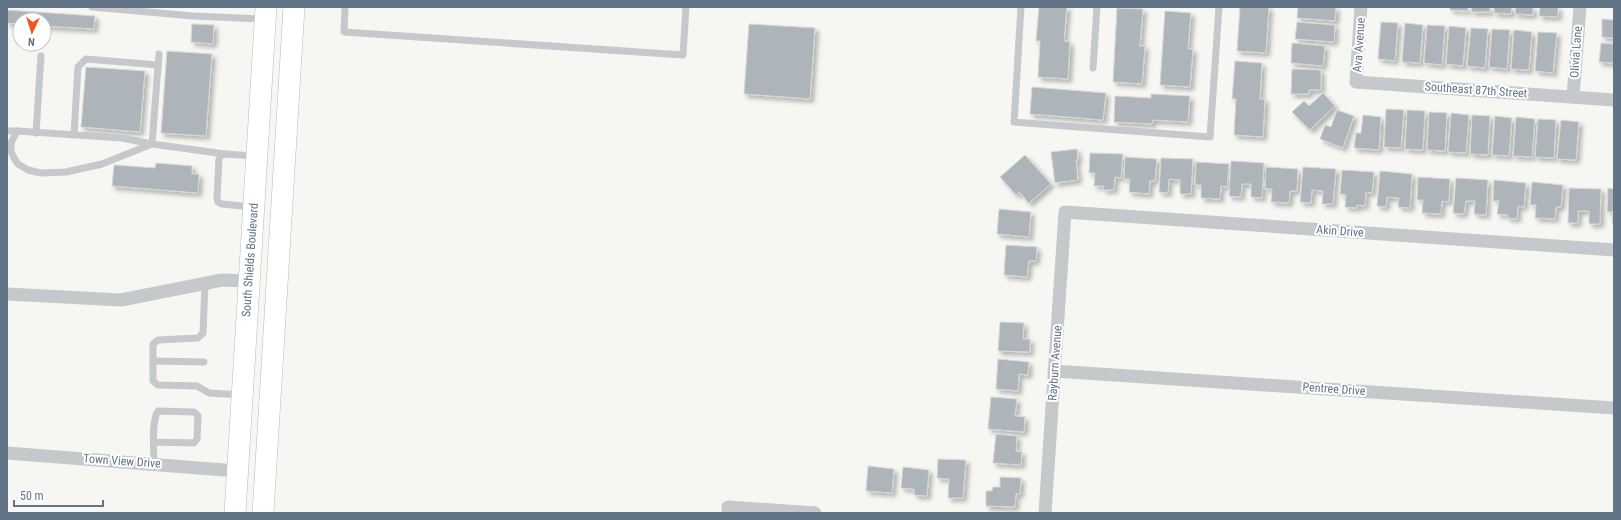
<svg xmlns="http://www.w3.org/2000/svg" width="1621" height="520" viewBox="0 0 1621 520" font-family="'Roboto Condensed',sans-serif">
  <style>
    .building { fill: #adb5bb; stroke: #d7d7d5; filter: url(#shadow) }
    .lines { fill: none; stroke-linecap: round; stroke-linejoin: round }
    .primary-casing { stroke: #b8bcc0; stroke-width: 22 }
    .lane { stroke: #c5c9cc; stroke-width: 7 }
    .street { stroke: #c5c9cc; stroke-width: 13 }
    .primary { stroke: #fff; stroke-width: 21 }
    .labels { text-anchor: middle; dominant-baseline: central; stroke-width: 4; stroke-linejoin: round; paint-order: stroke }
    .street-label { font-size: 12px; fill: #637486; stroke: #fff }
  </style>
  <defs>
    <filter id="shadow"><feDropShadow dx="3.5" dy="3.5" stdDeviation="2" flood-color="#0004"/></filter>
  </defs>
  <rect width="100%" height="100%" fill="#f6f6f2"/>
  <g class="building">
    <polygon points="1039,7 1067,7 1064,41 1070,42 1068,79 1038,77 1040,41 1036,41"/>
    <polygon points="1240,7 1269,7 1266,53 1237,51"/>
    <polygon points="1298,7 1336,7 1335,21 1297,18"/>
    <polygon points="1450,7 1468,7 1468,11 1450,10"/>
    <polygon points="1472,7 1490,7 1490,12 1471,12"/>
    <polygon points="1494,7 1512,7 1511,14 1494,13"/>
    <polygon points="1516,7 1533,7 1533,15 1515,14"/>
    <polygon points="1540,7 1558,7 1558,17 1539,16"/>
    <polygon points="1117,8 1143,9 1140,46 1145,46 1142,84 1113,82"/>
    <polygon points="7,10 95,16 94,29 44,26 44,20 20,20 20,24 7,23"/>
    <polygon points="1165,11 1191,13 1188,49 1193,49 1190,87 1160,85"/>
    <polygon points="1602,19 1614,20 1614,38 1602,37"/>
    <polygon points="1297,22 1335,25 1334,42 1295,39"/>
    <polygon points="1381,22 1398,23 1395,61 1378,59"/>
    <polygon points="1405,23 1423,25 1420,63 1402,62"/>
    <polygon points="192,24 214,25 213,44 191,42"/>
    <polygon points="749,24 815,28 810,99 744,94"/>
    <polygon points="1427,25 1445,26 1442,65 1424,63"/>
    <polygon points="1449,26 1466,28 1463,66 1446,64"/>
    <polygon points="1471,28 1488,29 1485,68 1467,66"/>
    <polygon points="1492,29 1510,30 1507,69 1489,67"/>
    <polygon points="1514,30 1532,32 1529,70 1511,69"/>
    <polygon points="1538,32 1557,33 1553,73 1535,71"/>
    <polygon points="1292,43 1325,46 1323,66 1291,63"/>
    <polygon points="1601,43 1614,44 1614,63 1599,62"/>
    <polygon points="167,51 212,54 206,136 161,133"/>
    <polygon points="1235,61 1262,63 1260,99 1265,99 1263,137 1234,135 1236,99 1232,99"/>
    <polygon points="86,67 145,71 140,132 81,127"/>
    <polygon points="1292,69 1321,70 1321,90 1309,90 1309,94 1291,94"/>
    <polygon points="1032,87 1106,93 1103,120 1030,114"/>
    <polygon points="1323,93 1335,106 1310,130 1292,112 1304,101 1309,106"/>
    <polygon points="1151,94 1190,96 1188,122 1153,120 1152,124 1114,122 1115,96 1151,98"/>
    <polygon points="1386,109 1404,110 1401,148 1384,147"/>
    <polygon points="1337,110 1354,116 1343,148 1320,139 1325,125 1331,127"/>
    <polygon points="1407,110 1425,111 1423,150 1405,149"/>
    <polygon points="1429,112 1447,113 1445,151 1427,150"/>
    <polygon points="1451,113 1469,115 1466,153 1448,152"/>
    <polygon points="1363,115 1381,117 1379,150 1354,148 1356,133 1361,133"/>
    <polygon points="1472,115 1490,116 1488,155 1470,154"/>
    <polygon points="1495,116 1512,118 1509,156 1492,155"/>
    <polygon points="1516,117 1535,119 1532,157 1513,156"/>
    <polygon points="1538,119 1556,120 1554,158 1535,157"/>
    <polygon points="1561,120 1579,122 1576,160 1557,159"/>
    <polygon points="1077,149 1078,160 1076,160 1078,180 1055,183 1051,152"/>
    <polygon points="1090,153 1123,154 1121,178 1115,177 1114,190 1103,190 1104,186 1094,186 1095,173 1089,173"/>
    <polygon points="1025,155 1051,184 1029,203 1019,192 1016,195 1000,177"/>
    <polygon points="1125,157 1157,159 1155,181 1150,181 1149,194 1129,192 1130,179 1124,179"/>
    <polygon points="1161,158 1193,159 1191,194 1180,194 1180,180 1169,179 1168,193 1159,192"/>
    <polygon points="1231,161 1264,163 1262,198 1251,197 1251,184 1242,184 1241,197 1229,196"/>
    <polygon points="1196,162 1229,164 1227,187 1221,186 1220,199 1201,198 1201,185 1195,185"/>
    <polygon points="156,163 192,166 192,174 199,174 198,193 112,186 114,165 155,168"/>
    <polygon points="1266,167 1298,169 1297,191 1290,191 1289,203 1271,202 1272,189 1265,189"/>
    <polygon points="1303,167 1336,169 1333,204 1322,204 1323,191 1312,190 1311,203 1300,202"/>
    <polygon points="1342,170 1374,172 1372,193 1366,192 1365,206 1357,205 1357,208 1345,207 1346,195 1340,194"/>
    <polygon points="1380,171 1412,174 1410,208 1398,207 1399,198 1387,197 1386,207 1377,206"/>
    <polygon points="1418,177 1450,179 1449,202 1442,201 1441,214 1422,213 1423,200 1417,200"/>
    <polygon points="1456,178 1488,180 1486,215 1474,214 1475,201 1466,201 1464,214 1453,213"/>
    <polygon points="1494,180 1526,183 1524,207 1518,206 1517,219 1507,218 1508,215 1497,214 1499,201 1493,201"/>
    <polygon points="1532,182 1563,185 1561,207 1556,207 1555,219 1535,218 1536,205 1530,205"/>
    <polygon points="1569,188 1601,189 1600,224 1589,224 1589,211 1578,211 1578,223 1568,223"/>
    <polygon points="1608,188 1614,189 1614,224 1612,223 1613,212 1607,212"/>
    <polygon points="999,209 1031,212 1029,237 997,234"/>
    <polygon points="1006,245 1037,247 1036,261 1029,261 1027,277 1004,275"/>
    <polygon points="1000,322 1024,323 1023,339 1030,339 1030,352 998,351"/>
    <polygon points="998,359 1029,362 1028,375 1019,374 1018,391 996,389"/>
    <polygon points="991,397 1017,399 1015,416 1025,417 1024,432 988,429"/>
    <polygon points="996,434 1017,436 1016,451 1022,452 1021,465 993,463"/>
    <polygon points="938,459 966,460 963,498 948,498 949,479 937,478"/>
    <polygon points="868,466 894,469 892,493 866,491"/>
    <polygon points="903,467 929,470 927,496 914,495 914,489 901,488"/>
    <polygon points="1000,477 1021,478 1020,494 1016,494 1015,507 986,506 986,491 992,491 993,487 1000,487"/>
  </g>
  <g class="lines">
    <g class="primary-casing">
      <g id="primary">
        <polyline points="235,513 266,7"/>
        <polyline points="263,513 294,7"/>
      </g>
    </g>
    <g class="lane">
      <polyline points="92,7 193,16 263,19"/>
      <polyline points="345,7 344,32 683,55 686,7"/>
      <polyline points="1021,7 1014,122 1210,137 1219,7"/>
      <polyline points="159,54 152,144 122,138 17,131 11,143 11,151 14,158 18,164 28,170 41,173 66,172 102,164 152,144 225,154"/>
      <polyline points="1093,68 1097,7"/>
      <polyline points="7,131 17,131"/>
      <polyline points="36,133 41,56"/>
      <polyline points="74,135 78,67 86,59 158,65"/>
      <polyline points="252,207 222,204 218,202 217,198 219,159 221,155 225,154 255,156"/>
      <polyline points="205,284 203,333 198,338 158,340 153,344 153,381 158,385 197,386 209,393 240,395"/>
      <polyline points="153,361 204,362"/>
      <path d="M154 464C154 451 151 421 158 411L194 412 198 416 197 439 194 443 154 442"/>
    </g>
    <g class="street">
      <polyline points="1361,7 1356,82 1614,100"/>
      <polyline points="1573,97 1580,7"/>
      <polyline points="7,294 121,300 222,280 249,281"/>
      <polyline points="1054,371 1614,408"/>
      <polyline points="7,453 237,471"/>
      <polyline points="728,513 728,507 815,513"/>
      <polyline points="1045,513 1065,212 1614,250"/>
    </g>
    <use href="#primary" class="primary"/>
  </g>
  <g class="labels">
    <g class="street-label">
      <text transform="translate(1359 45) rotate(-86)">Ava Avenue</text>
      <text transform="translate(1576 52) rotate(-86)">Olivia Lane</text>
      <text transform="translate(1476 90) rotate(4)">Southeast 87th Street</text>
      <text transform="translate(1340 231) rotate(4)">Akin Drive</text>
      <text transform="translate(250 260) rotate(-86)">South Shields Boulevard</text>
      <text transform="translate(1055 363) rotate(-86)">Rayburn Avenue</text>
      <text transform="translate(1334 389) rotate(4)">Pentree Drive</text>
      <text transform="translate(122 461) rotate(4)">Town View Drive</text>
    </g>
  </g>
  <rect width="1621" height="520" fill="none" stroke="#637486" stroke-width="16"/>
  <g transform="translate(32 32) rotate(184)"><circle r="19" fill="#ffffff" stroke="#c1c7cf"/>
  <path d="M0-3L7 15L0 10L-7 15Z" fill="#f05719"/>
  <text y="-6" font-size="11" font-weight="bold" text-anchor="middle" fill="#637486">N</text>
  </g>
  <path d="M14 500v6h89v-6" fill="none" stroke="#637486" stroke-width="2"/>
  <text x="20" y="500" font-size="12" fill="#637486" stroke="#ffffff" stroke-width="3" paint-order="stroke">50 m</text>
</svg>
